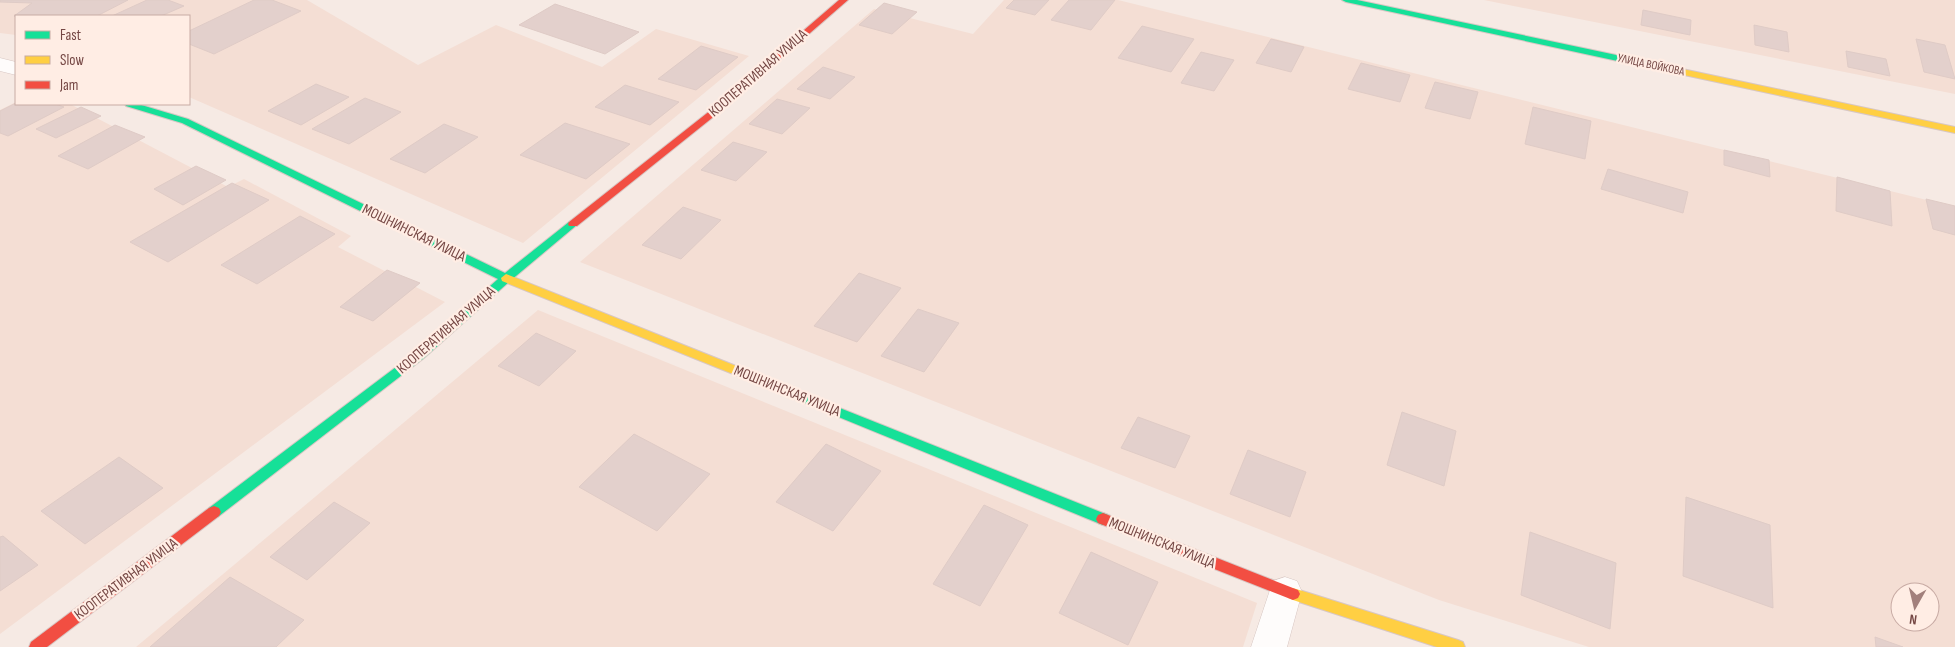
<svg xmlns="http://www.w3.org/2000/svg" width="1955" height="647" viewBox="0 0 1955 647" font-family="'Sofia Sans Condensed',sans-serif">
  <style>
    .residential { fill: #f4ded4; fill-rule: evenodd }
    .building { fill: #e3d0cc; stroke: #dfcbc6 }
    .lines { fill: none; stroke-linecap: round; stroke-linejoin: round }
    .street-casing { stroke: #d7c6c2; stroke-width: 1 }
    .fast-casing { stroke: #d8c7c4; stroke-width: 2 }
    .slow-casing { stroke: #d8c7c4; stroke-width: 2 }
    .jam-casing { stroke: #d8c7c4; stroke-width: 2 }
    .street { fill: #fefcfb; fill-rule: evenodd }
    .fast { fill: #16e098; fill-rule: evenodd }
    .slow { fill: #ffcf43; fill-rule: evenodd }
    .jam { fill: #f24e42; fill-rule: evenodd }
    .labels { text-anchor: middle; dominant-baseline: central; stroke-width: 4.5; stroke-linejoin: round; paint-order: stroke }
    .far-street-label { font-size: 12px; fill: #754744; stroke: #ffede4 }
    .street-label { font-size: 15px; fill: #754744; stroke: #ffede4 }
  </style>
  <rect width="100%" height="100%" fill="#f6eae4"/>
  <g class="residential">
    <polygon points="0,0 307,0 418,65 496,25 602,67 656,29 749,56 523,243 189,97 189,16 16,16 16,35 0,33"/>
    <path d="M1004 0H1118L1955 207V647H1589L1439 600 580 262 874 9 973 34ZM1900 592H1930V622H1900Z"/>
    <polygon points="1484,0 1955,0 1955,94"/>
    <polygon points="16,102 16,104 70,104 228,187 244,179 351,236 338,247 445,302 0,634 0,110"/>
    <polygon points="538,310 1257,603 1243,647 136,647"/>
  </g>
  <g class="building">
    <polygon points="0,0 128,0 97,16 16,17 14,16 32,3 0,2"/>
    <polygon points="147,0 168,0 184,6 161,16 112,16"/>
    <polygon points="254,0 272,0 301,11 214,54 189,44 189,31"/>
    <polygon points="1014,0 1049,0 1035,15 1006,8"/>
    <polygon points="1069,0 1115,0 1091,30 1051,20"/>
    <polygon points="884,3 917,12 892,34 859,25"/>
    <polygon points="555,4 639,32 605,54 519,25"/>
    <polygon points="1643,10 1691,20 1690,35 1641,25"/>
    <polygon points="1754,25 1787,32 1789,52 1755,45"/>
    <polygon points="1142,26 1194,39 1171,72 1118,58"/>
    <polygon points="1271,39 1304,47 1291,72 1256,63"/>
    <polygon points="1916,39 1945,45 1955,79 1924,72"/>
    <polygon points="701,46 738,57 696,90 658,79"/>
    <polygon points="1846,51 1886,59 1890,76 1848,67"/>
    <polygon points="1201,52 1234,60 1214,91 1181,83"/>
    <polygon points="1361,63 1410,75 1400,102 1348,89"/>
    <polygon points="823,67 855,77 830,99 797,89"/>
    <polygon points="1435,82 1478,92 1470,119 1425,108"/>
    <polygon points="316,84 349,97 301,125 268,111"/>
    <polygon points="625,85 679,102 650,125 595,107"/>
    <polygon points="365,98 401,112 349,144 312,129"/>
    <polygon points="777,99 810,108 782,134 749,124"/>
    <polygon points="16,103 55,104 64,107 8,136 0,133 0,111"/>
    <polygon points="81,107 101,116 56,138 36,129"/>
    <polygon points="1533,107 1591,121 1585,159 1525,144"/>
    <polygon points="565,123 630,144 586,179 520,155"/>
    <polygon points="444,124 478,137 425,173 390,159"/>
    <polygon points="115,125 145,137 88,169 58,156"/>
    <polygon points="733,142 767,152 736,181 701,170"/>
    <polygon points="1724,150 1769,160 1770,177 1724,165"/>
    <polygon points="196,166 226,180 183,205 154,189"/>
    <polygon points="1608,169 1688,192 1683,213 1601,189"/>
    <polygon points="1837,177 1890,191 1892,226 1836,211"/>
    <polygon points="232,183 269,200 168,262 130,242"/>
    <polygon points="1926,199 1955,206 1955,235 1933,229"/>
    <polygon points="683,207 721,220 681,259 642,245"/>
    <polygon points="300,216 335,234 257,284 221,265"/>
    <polygon points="387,270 420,283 373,321 340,307"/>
    <polygon points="859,273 901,288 857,342 814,326"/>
    <polygon points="918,309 959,323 924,372 881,356"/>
    <polygon points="536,333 576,351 539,386 498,366"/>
    <polygon points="1402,412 1456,431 1444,486 1387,465"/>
    <polygon points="1138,417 1190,436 1175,468 1121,448"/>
    <polygon points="634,434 710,474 657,531 579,487"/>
    <polygon points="826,444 881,471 833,531 776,502"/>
    <polygon points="1248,450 1306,472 1290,517 1230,494"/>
    <polygon points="119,457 163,488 85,544 41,511"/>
    <polygon points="1686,497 1770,525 1773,608 1683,576"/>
    <polygon points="334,502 370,523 307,580 270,557"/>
    <polygon points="984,505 1028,525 980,606 933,584"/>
    <polygon points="1530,532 1616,563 1610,629 1521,595"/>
    <polygon points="3,536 38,565 0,591 0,537"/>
    <polygon points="1091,552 1158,582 1128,645 1059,613"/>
    <polygon points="230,577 304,620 276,647 150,647"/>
    <polygon points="1875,637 1903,647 1876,647"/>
  </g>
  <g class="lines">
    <g class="street-casing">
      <g id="street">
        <polygon points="0,58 16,62 16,75 0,71"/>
        <polygon points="1285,577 1297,581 1302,592 1287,647 1251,647 1273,581"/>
      </g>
    </g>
    <g class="fast-casing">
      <g id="fast">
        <polygon points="1342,0 1357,0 1673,67 1677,70 1673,73 1346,2"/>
        <polygon points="125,104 138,104 188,119 505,273 569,222 577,222 578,224 510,281 424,358 219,516 214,518 209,516 207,512 209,508 416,352 498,279 182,123 126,106"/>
        <polygon points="762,377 1108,515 1110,519 1108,523 1103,525 1098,523 758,384 756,381 758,378"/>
      </g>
    </g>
    <g class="slow-casing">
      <g id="slow">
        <polygon points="1673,67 1955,127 1955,133 1670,72 1669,70"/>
        <polygon points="506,274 766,378 768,381 766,384 758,384 502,281 501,278"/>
        <polygon points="1293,588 1458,640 1463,642 1465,647 1437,647 1293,600 1288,598 1286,594 1288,590"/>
      </g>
    </g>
    <g class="jam-casing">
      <g id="jam">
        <polygon points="839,0 848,0 717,114 577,226 569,226 568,224 569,222 711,110"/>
        <polygon points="214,506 219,508 221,512 219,516 47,647 29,647 31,642 209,508"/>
        <polygon points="1103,513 1298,590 1300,594 1298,598 1293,600 1098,523 1096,519 1098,515"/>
      </g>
    </g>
    <use href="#street" class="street"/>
    <use href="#fast" class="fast"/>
    <use href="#slow" class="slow"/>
    <use href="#jam" class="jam"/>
  </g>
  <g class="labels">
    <g class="far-street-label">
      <text transform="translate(1651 65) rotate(12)">УЛИЦА ВОЙКОВА</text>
    </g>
    <g class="street-label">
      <text transform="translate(758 73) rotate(-41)">КООПЕРАТИВНАЯ УЛИЦА</text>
      <text transform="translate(414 233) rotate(26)">МОШНИНСКАЯ УЛИЦА</text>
      <text transform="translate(446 330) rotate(-41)">КООПЕРАТИВНАЯ УЛИЦА</text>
      <text transform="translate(787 391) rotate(22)">МОШНИНСКАЯ УЛИЦА</text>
      <text transform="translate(1162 543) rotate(22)">МОШНИНСКАЯ УЛИЦА</text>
      <text transform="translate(126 579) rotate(-37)">КООПЕРАТИВНАЯ УЛИЦА</text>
    </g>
  </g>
  <rect x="15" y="15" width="175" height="90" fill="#ffede4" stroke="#c8aba4"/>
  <rect x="25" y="31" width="25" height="8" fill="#16e098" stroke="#c8aba4"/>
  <text x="60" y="40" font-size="15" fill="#754744">Fast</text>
  <rect x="25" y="56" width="25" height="8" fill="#ffcf43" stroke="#c8aba4"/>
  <text x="60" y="65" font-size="15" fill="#754744">Slow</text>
  <rect x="25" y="81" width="25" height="8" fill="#f24e42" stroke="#c8aba4"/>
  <text x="60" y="90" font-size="15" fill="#754744">Jam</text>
  <g transform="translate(1915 607) rotate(188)"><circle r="24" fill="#ffede4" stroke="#c8aba4"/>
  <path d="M0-4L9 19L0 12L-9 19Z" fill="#a2807c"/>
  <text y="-8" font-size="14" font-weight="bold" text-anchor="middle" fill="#754744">N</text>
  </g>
</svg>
